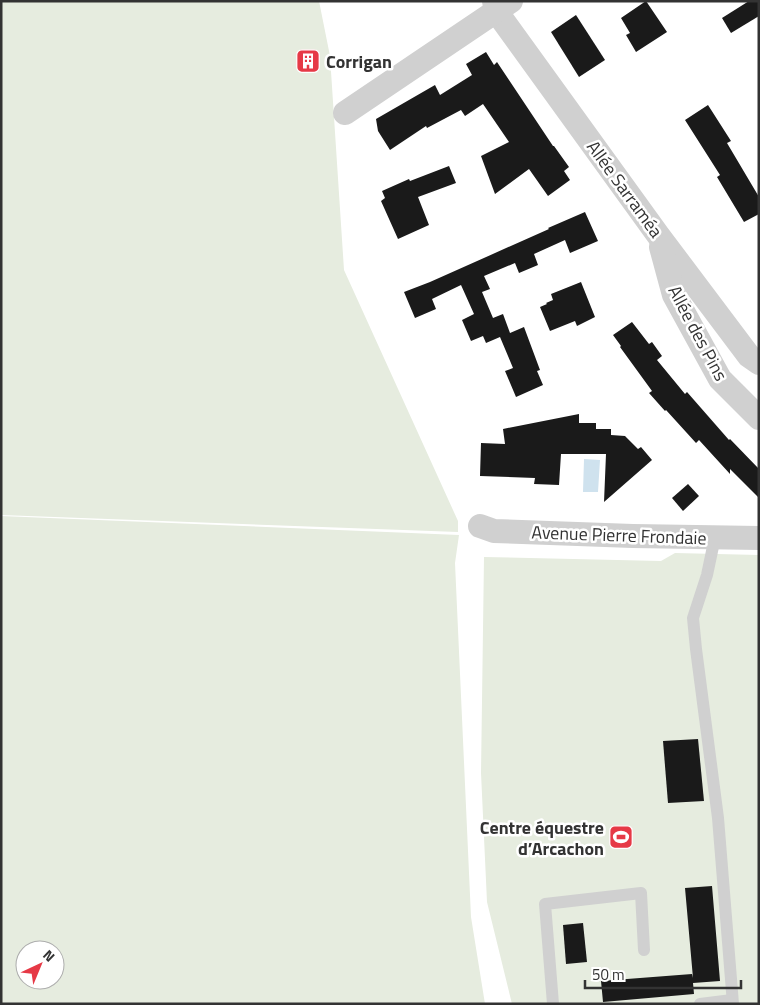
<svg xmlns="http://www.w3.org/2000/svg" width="760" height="1005" viewBox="0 0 760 1005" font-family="'Titillium Web',sans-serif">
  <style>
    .green { fill: #e6ecdf; fill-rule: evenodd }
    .water { fill: #cfe2ee }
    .building { fill: #1a1a1a }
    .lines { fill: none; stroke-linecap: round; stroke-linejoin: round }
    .lane { stroke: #d0d0d0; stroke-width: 12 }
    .street { stroke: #d0d0d0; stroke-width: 24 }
    .labels { text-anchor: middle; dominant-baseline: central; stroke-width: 5; stroke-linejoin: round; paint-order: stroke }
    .poi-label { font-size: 18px; font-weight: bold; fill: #333; stroke: #fff; text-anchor: start }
    .street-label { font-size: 18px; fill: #333; stroke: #fff }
  </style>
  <rect width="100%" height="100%" fill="#fff"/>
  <g class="green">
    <polygon points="1,1 319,1 330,56 344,270 458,521 458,532 1,515"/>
    <path d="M1 516 459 535 455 563 471 917 485 1004H1ZM25 950H55V980H25Z"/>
    <polygon points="675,553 759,555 759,1004 512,1004 487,902 481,773 484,557 661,561"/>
  </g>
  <polygon class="water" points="584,459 600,460 598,492 583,492"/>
  <g class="building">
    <polygon points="646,1 667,32 636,52 626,35 630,33 621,18"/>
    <polygon points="749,1 759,1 759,16 731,33 722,18"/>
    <polygon points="576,15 605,60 579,77 551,32"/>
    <polygon points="486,52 494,65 497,62 553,146 554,146 569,167 564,171 570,180 548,196 529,169 495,194 481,156 509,142 483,104 465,116 461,110 427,128 426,126 390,150 378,131 376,119 435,85 440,95 472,75 466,64"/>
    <polygon points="708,105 731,141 727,143 759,197 759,214 744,222 717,177 720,175 685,120"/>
    <polygon points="449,166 456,183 418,197 429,225 398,239 381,201 385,198 382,191 409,179 410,181"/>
    <polygon points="585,212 598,241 570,253 565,240 534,254 538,265 519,273 515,263 484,276 490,289 482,292 493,318 503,314 510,333 524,327 540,370 537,371 543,385 516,397 505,371 513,368 500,337 486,343 483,336 471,341 462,320 474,314 461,285 432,299 436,309 415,318 404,292 430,282 549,229 548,228"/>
    <polygon points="581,282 595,317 577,326 575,321 550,331 540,307 547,304 546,303 553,300 551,294"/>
    <polygon points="632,322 649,344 652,342 662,356 657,360 685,394 687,392 729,440 730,439 759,469 759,498 730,469 730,474 699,440 696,443 666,410 665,411 649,393 652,391 620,347 621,346 613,335"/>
    <polygon points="579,414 579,423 596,423 596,429 611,429 611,435 625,436 638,449 641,447 652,460 604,502 606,454 561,454 559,485 534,484 535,478 480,476 481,443 505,444 503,429"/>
    <polygon points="688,484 699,496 683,511 672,498"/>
    <polygon points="698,739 704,801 668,803 663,741"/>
    <polygon points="712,886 720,981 693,983 694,994 603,1002 601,981 692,974 693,978 685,888"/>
    <polygon points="583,923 587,962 566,964 563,925"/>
  </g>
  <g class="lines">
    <g class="lane">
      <polyline points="715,537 707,575 693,618 696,649 718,818 733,1004"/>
      <polyline points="553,1004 545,904 641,893 644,950"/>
      <polyline points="700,1004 732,1000"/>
    </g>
    <g class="street">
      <polyline points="494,1 496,11 658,235 749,356 759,363"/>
      <polyline points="345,113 511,1"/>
      <polyline points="661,247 674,295 720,379 759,418"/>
      <polyline points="480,526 494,531 633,536 759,538"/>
    </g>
  </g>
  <defs>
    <g id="building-square" transform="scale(1.25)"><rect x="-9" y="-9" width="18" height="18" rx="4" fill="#e63946" stroke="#fff"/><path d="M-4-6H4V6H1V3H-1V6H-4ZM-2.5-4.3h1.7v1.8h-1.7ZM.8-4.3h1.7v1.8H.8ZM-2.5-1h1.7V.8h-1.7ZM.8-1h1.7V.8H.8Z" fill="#fff"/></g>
    <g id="stadium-square" transform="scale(1.25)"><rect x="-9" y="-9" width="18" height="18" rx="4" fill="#e63946" stroke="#fff"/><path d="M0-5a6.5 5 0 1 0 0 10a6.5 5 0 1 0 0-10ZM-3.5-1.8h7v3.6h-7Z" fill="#fff"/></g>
  </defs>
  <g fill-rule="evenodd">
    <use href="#building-square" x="308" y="61"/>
    <use href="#stadium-square" x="621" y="837"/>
  </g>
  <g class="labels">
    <g class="poi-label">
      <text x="326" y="61">Corrigan</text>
      <text x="604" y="827" text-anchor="end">Centre équestre<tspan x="604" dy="21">d’Arcachon</tspan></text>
    </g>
    <g class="street-label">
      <text transform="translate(625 189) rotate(54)">Allée Sarraméa</text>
      <text transform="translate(698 333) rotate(62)">Allée des Pins</text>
      <text transform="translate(619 535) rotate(2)">Avenue Pierre Frondaie</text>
    </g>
  </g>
  <rect width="760" height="1005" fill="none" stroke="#333333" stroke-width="5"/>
  <g transform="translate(40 965) rotate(44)"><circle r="24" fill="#ffffff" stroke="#adadad"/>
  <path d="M0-4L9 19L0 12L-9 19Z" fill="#e63946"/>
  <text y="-8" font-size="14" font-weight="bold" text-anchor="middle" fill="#333333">N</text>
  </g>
  <path d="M585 980v8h156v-8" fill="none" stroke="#333333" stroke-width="2.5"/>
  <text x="592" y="980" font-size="15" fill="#333333" stroke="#ffffff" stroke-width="4" paint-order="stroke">50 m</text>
</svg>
